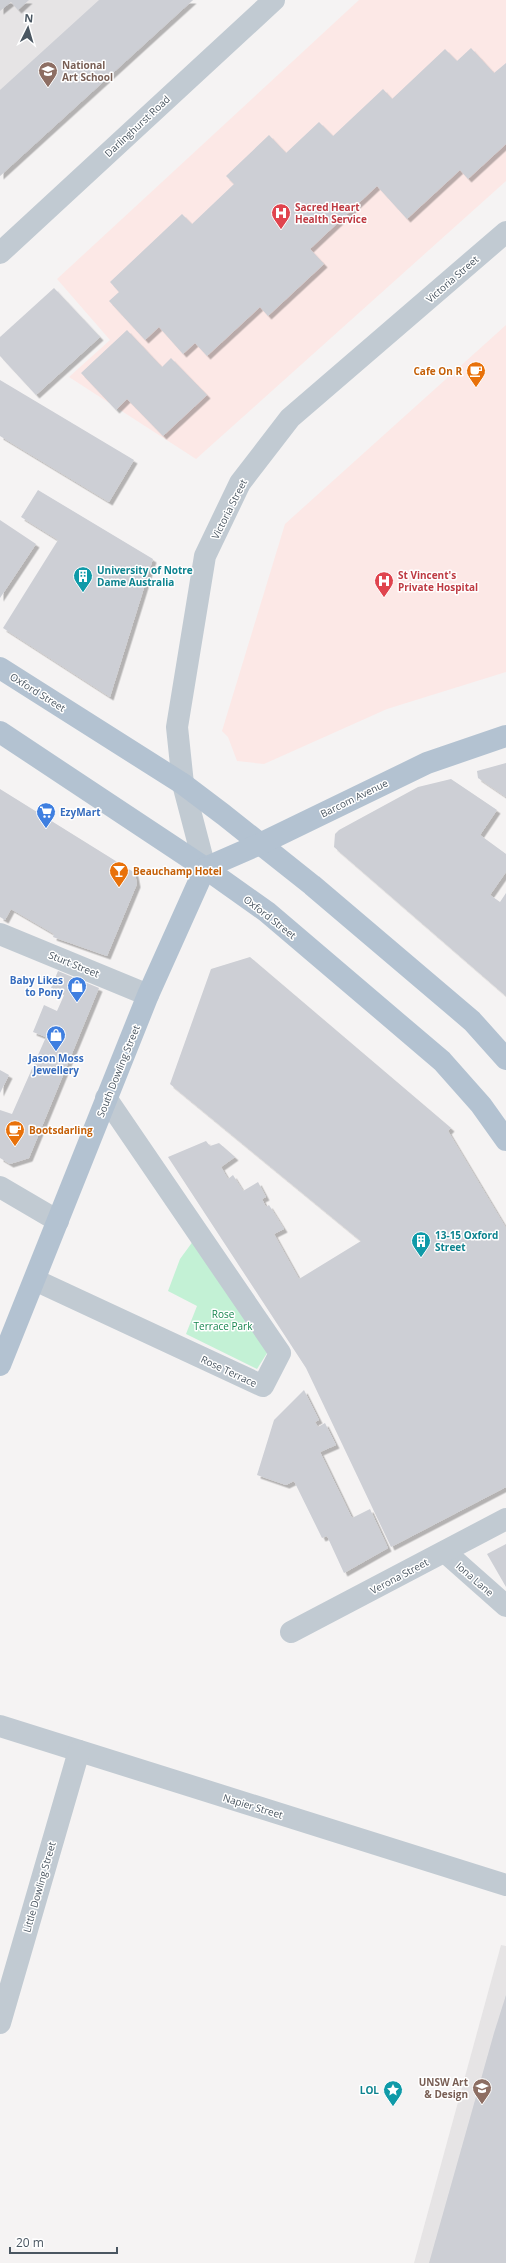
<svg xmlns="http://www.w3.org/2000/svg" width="506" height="2263" viewBox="0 0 506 2263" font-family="'Open Sans',sans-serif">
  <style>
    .education { fill: #e6e4e5 }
    .medical { fill: #fce8e6 }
    .green { fill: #c3f1d5 }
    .building { fill: #cdcfd5; filter: url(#shadow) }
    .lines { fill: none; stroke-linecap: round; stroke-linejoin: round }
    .minor { stroke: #c1cad2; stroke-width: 22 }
    .major { stroke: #b3c2d1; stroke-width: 22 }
    .labels { text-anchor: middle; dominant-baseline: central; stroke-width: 3; stroke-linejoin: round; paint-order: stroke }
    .education-label { font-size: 10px; font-weight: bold; fill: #785e54; stroke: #fff; text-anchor: start }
    .street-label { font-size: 10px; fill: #4a5661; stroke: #fff }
    .health-label { font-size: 10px; font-weight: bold; fill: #be3a42; stroke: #fff; text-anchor: start }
    .food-label { font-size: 10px; font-weight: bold; fill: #c56008; stroke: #fff; text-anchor: start }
    .culture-label { font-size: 10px; font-weight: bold; fill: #0d838f; stroke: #fff; text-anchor: start }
    .shop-label { font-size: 10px; font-weight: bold; fill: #366cbe; stroke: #fff; text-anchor: start }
    .park-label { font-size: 10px; fill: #17864f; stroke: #fff }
  </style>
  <defs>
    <filter id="shadow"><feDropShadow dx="3.5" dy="3.5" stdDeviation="0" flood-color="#0004"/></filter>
  </defs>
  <rect width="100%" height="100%" fill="#f5f3f3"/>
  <g class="education">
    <polygon points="0,0 193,0 0,176"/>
    <polygon points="501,1945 506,1946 506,2263 414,2263"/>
  </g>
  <g class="medical">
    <polygon points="359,0 506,0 506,181 196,459 69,377 110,340 57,279"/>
    <polygon points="506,325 506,672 387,709 264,764 237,761 228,737 222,731 285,524"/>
  </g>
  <polygon class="green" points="199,1233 274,1342 257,1369 186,1334 197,1306 168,1291 180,1259"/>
  <g class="building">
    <polygon points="0,0 29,0 18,10 11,2 0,11"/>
    <polygon points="99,0 193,0 0,176 0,90"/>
    <polygon points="471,48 494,73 506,63 506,144 468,179 460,170 407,219 377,186 310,249 324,264 268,316 260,307 207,356 195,343 183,354 159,327 145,340 109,301 119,292 110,282 182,214 192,224 234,184 226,176 269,135 286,153 319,122 333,136 383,89 392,99 445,49 457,61"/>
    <polygon points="54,288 100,337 36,395 0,356 0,337"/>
    <polygon points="127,330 162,367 171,358 207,395 163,436 127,399 116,410 81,373"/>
    <polygon points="0,380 134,460 109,502 0,436"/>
    <polygon points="38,490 153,559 110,697 3,628 58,540 21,517"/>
    <polygon points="0,520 36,544 0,598"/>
    <polygon points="506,763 506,797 478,778 477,771"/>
    <polygon points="451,779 497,810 480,835 506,854 506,872 490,895 500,902 506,893 506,996 334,847 335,834 339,830 418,787"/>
    <polygon points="0,789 135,873 137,884 107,956 53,937 54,934 11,909 5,920 0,917"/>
    <polygon points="250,957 451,1128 448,1131 506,1228 506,1487 391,1547 306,1368 168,1157 206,1141 210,1146 219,1143 235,1157 221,1167 228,1179 233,1175 243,1191 258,1182 266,1197 262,1199 266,1207 269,1205 284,1229 274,1234 299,1279 361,1241 170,1084 211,969"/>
    <polygon points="58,971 99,988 29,1158 10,1164 0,1158 0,1110 12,1114 46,1037 33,1032 44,1005 57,1011 65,993 51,988"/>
    <polygon points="0,1070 9,1075 0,1093"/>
    <polygon points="304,1390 319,1420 315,1422 318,1427 325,1423 336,1445 320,1452 352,1518 370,1509 388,1548 344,1573 327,1536 322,1538 294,1481 286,1485 257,1475 274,1420"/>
    <polygon points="506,1544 506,1587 487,1554"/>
    <polygon points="506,1995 506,2263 429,2263 494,2033"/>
  </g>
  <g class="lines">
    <g class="minor">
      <polyline points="0,253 274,0"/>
      <polyline points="205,868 183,784 177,727 205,556 240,483 290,418 506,232"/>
      <polyline points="0,934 148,995"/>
      <polyline points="0,1187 58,1221"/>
      <polyline points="35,1280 263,1386 280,1353 106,1098"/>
      <polyline points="445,1552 506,1606"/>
      <polyline points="291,1632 506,1519"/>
      <polyline points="0,1726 506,1885"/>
      <polyline points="0,2023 79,1751"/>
    </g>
    <g class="major">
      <polyline points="0,668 183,784 224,815 312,885 472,1021 506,1059"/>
      <polyline points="0,732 205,868 267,912 442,1061 481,1105 506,1140"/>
      <polyline points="205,868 260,844 427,763 506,736"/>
      <polyline points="0,1365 148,995 205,868"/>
    </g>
  </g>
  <defs>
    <g id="university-pin" transform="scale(1)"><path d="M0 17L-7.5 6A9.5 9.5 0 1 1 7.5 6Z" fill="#8d6e63" stroke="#fff"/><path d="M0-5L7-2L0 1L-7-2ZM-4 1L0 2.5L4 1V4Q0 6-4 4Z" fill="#fff"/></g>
    <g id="hospital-pin" transform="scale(1)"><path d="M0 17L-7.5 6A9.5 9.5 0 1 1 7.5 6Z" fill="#e0444e" stroke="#fff"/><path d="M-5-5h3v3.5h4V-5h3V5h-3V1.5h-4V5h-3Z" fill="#fff"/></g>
    <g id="cafe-pin" transform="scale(1)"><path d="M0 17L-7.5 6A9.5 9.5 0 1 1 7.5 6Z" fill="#e8710a" stroke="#fff"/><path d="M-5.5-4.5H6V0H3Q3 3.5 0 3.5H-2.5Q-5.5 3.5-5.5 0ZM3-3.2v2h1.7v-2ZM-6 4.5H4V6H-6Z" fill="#fff"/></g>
    <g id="building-pin" transform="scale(1)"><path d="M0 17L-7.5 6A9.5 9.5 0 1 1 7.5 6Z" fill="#0f9aa8" stroke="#fff"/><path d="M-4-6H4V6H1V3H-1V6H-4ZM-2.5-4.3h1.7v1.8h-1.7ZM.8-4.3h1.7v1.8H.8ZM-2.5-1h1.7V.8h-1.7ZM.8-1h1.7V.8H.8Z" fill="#fff"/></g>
    <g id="supermarket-pin" transform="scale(1)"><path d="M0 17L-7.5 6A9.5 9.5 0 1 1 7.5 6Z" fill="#3f7fe0" stroke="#fff"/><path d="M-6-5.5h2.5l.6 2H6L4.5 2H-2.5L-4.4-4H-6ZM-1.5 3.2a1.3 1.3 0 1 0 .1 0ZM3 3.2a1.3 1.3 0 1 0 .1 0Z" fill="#fff"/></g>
    <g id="bar-pin" transform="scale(1)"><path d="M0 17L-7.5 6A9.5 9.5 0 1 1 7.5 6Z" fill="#e8710a" stroke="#fff"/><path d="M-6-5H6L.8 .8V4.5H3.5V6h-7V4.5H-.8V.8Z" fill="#fff"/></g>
    <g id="shop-pin" transform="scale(1)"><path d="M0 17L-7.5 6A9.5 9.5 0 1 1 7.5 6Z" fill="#3f7fe0" stroke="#fff"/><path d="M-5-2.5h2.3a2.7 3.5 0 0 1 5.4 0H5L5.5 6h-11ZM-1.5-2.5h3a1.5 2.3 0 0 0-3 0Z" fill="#fff"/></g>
    <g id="sight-pin" transform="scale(1)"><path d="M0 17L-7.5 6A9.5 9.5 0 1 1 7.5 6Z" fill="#0f9aa8" stroke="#fff"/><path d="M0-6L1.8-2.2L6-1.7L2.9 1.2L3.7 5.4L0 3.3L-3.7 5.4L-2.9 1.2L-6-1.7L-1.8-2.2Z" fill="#fff"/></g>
  </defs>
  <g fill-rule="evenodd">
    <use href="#university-pin" x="48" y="71"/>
    <use href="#hospital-pin" x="281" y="213"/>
    <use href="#cafe-pin" x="476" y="371"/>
    <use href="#building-pin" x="83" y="576"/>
    <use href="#hospital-pin" x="384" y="581"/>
    <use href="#supermarket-pin" x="46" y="812"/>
    <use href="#bar-pin" x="119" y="871"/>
    <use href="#shop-pin" x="77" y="986"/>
    <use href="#shop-pin" x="56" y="1035"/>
    <use href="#cafe-pin" x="15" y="1130"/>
    <use href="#building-pin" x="421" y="1241"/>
    <use href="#university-pin" x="482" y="2088"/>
    <use href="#sight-pin" x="393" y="2090"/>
  </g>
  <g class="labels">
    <g class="education-label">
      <text x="62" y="65">National<tspan x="62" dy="12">Art School</tspan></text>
      <text x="468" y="2082" text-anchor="end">UNSW Art<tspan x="468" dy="12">&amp; Design</tspan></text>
    </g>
    <g class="street-label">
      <text transform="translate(137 126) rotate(-43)">Darlinghurst Road</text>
      <text transform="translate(452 279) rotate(-41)">Victoria Street</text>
      <text transform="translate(229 509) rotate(-63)">Victoria Street</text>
      <text transform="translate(38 692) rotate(32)">Oxford Street</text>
      <text transform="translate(354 798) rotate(-26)">Barcom Avenue</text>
      <text transform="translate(270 917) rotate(38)">Oxford Street</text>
      <text transform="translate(74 964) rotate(22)">Sturt Street</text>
      <text transform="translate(118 1071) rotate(-68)">South Dowling Street</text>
      <text transform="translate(229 1371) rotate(25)">Rose Terrace</text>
      <text transform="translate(399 1576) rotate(-28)">Verona Street</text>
      <text transform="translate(475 1579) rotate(41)">Iona Lane</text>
      <text transform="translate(253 1806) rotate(17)">Napier Street</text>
      <text transform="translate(39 1887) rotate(-74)">Little Dowling Street</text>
    </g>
    <g class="health-label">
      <text x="295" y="207">Sacred Heart<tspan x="295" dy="12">Health Service</tspan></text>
      <text x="398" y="575">St Vincent's<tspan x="398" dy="12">Private Hospital</tspan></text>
    </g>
    <g class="food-label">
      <text x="462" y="371" text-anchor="end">Cafe On R</text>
      <text x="133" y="871">Beauchamp Hotel</text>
      <text x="29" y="1130">Bootsdarling</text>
    </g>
    <g class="culture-label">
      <text x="97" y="570">University of Notre<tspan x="97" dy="12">Dame Australia</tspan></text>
      <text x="435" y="1235">13-15 Oxford<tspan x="435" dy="12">Street</tspan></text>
      <text x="379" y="2090" text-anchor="end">LOL</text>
    </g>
    <g class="shop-label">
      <text x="60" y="812">EzyMart</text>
      <text x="63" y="980" text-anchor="end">Baby Likes<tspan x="63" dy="12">to Pony</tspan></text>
      <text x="56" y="1058" text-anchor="middle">Jason Moss<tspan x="56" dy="12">Jewellery</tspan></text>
    </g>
    <g class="park-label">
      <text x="223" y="1314">Rose<tspan x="223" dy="12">Terrace Park</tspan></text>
    </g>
  </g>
  <g transform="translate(28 28) rotate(5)" stroke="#ffffff" stroke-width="3" paint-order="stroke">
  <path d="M0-3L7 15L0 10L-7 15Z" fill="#4a5661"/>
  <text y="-6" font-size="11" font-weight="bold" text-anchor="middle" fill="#4a5661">N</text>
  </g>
  <path d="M10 2247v6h107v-6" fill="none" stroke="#4a5661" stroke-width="2"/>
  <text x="16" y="2247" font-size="12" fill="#4a5661" stroke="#ffffff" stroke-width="3" paint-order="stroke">20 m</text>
</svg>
